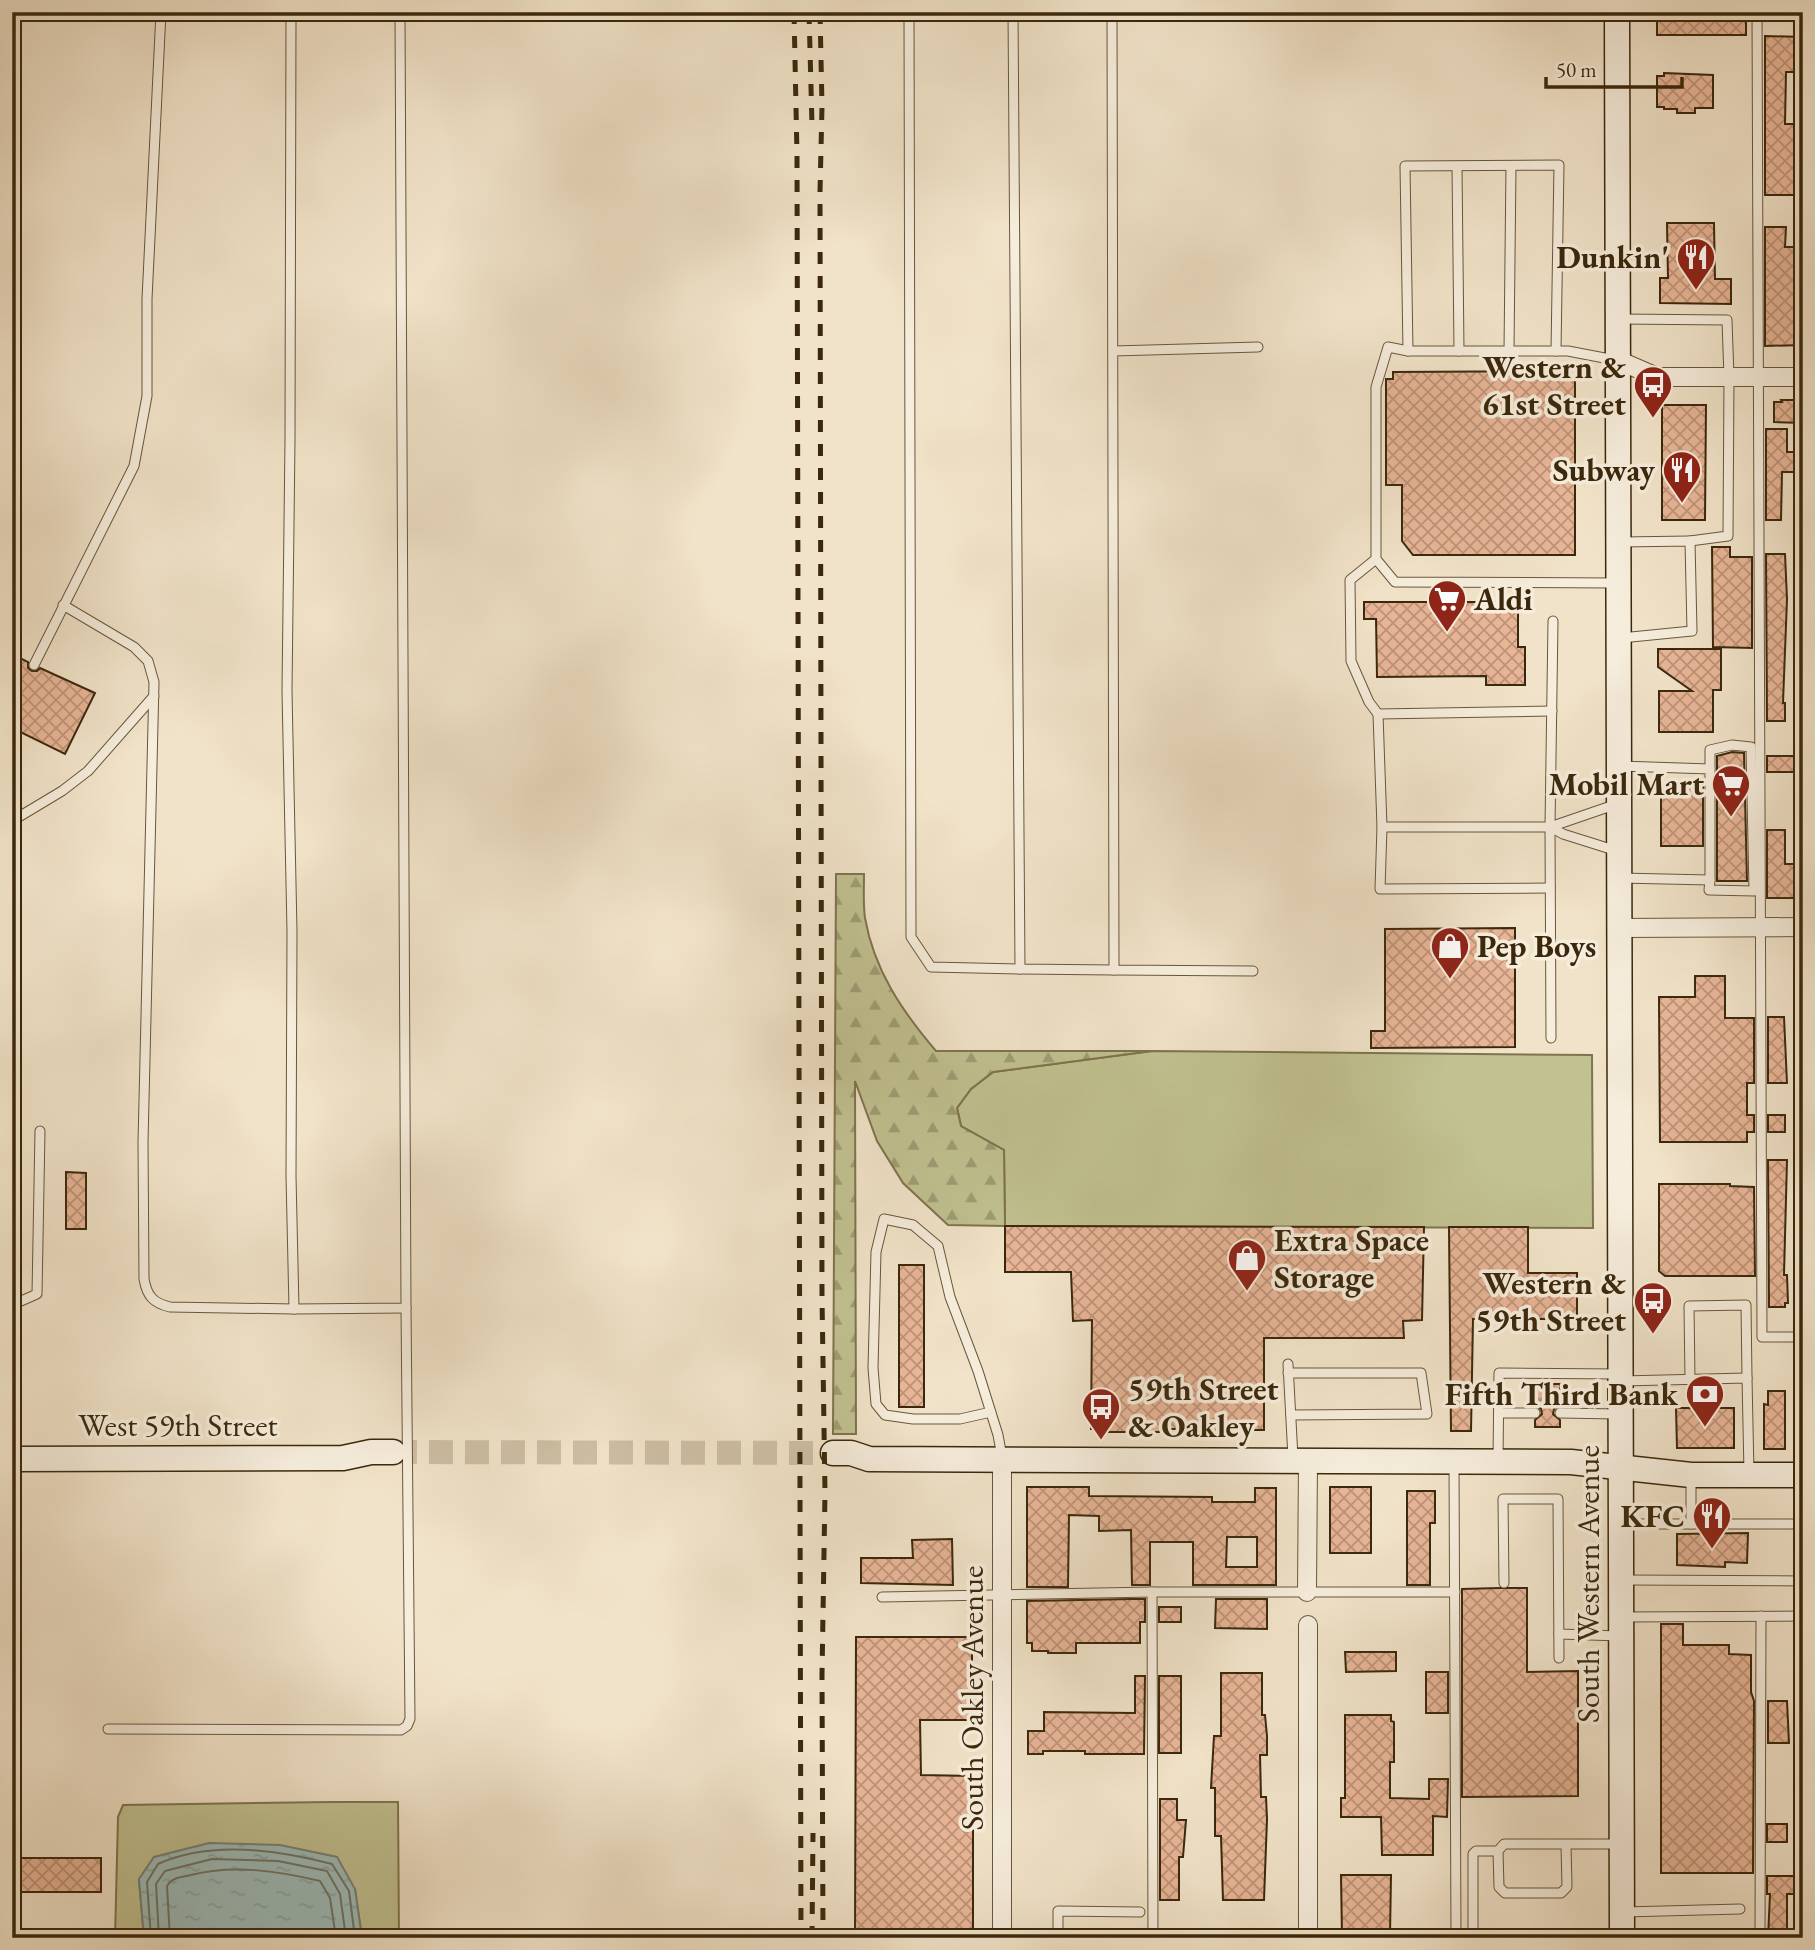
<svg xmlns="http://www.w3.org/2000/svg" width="1815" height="1950" viewBox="0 0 1815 1950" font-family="'EB Garamond',serif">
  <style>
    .green { fill: #c1c191; stroke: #7e744e; stroke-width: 2 }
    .forest { fill: url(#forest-firs); stroke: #7e744e; stroke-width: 2 }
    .water { fill: url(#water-ripples); stroke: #758176; stroke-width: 2 }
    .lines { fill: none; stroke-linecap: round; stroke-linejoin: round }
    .shore { stroke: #6c7264; stroke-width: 2 }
    .building { fill: url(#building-cross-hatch); stroke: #3b280c; stroke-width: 2; fill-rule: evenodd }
    .secondary-tunnel { stroke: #cdbea3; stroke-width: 24; stroke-dasharray: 24 12; stroke-linecap: butt }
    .lane-casing { stroke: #68573b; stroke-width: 11 }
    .street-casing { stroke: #68573b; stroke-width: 20 }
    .secondary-casing { stroke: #3b280c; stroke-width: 27 }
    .lane { stroke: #f6eddc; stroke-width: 9 }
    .street { stroke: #f6eddc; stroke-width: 18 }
    .secondary { stroke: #f6eddc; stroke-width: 24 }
    .rail { stroke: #3b280c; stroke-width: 5; stroke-dasharray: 12 12; stroke-linecap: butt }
    .labels { text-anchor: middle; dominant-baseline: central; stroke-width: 7; stroke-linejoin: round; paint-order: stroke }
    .poi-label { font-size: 32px; font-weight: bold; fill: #3b280c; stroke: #f6eddc; text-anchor: end }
    .street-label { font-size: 32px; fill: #3b280c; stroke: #f6eddc }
  </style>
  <defs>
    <pattern id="forest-firs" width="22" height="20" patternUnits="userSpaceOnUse" patternTransform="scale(1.75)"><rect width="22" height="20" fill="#c1c191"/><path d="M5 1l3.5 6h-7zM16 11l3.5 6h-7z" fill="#9e9d75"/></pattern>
    <pattern id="water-ripples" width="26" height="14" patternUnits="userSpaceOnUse" patternTransform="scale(1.75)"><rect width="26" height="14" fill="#9cbdbc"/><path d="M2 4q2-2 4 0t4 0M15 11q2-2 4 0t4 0" fill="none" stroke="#87a2a0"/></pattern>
    <pattern id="building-cross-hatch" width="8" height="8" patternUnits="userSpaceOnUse" patternTransform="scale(1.75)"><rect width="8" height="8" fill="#e8b596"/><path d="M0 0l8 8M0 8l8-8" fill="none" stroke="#bd9379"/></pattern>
  </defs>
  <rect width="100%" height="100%" fill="#f1e3c9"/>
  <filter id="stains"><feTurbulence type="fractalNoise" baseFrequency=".00286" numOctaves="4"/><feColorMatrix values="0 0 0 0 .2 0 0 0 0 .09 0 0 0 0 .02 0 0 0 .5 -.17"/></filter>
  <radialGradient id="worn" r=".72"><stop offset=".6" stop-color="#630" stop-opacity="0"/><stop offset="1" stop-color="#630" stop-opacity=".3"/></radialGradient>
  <g class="green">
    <polygon points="1152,1051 1592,1055 1593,1228 1005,1226 1004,1150 961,1126 957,1108 971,1089 993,1072"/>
    <polygon points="332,1802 398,1802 399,1938 362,1938 355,1889 139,1880 144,1938 115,1938 118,1817 123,1805"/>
  </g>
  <path class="forest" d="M836 874H864C864 888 863 904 865 918 874 970 902 1011 936 1051H1152L993 1072 971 1089 957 1108 961 1126 1004 1150 1005 1226 948 1225 903 1183 877 1141 855 1081 856 1434H833Z"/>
  <polygon class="water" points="209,1843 280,1845 337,1857 355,1889 362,1938 144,1938 139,1879 154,1857"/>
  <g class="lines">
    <g class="shore">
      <path d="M151 1938 147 1882 158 1864C211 1840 277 1850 332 1864L349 1891 355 1938"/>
      <polyline points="159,1938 156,1884 165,1871 212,1859 278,1861 327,1871 340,1894 346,1938"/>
      <path d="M170 1938 167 1886C172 1877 182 1877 191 1875 232 1864 278 1871 320 1881L330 1898 336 1938"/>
    </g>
  </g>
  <g class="building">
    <rect x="1657" y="12" width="89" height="23"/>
    <polygon points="1765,36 1803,37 1803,72 1786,72 1785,124 1803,124 1803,195 1765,195"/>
    <polygon points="1664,73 1713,75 1713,108 1695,108 1695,113 1677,113 1677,109 1664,109 1664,107 1657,107 1657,76 1664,76"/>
    <polygon points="1667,223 1714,223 1715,279 1731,279 1731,304 1660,303 1660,278 1668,278"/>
    <polygon points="1765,227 1786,227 1785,247 1803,247 1803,345 1765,346"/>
    <polygon points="1565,371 1565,379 1575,378 1575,555 1413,555 1402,541 1402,485 1386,485 1386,379 1393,379 1393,372"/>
    <polygon points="1781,400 1803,400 1803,423 1774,422 1774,402 1782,402"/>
    <polygon points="1662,405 1706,405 1705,520 1662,520"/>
    <polygon points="1766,429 1787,429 1787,452 1803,452 1803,472 1782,472 1781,520 1766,520"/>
    <polygon points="1712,547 1730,547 1730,557 1752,557 1752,648 1713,647"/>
    <polygon points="1766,554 1785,554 1787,599 1783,703 1785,703 1785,721 1767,721"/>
    <polygon points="1364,602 1518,602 1518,647 1525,647 1525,685 1486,685 1486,676 1377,677 1376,619 1364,619"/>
    <polygon points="1658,649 1721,649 1721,690 1713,690 1713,732 1659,732 1659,691 1692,691 1658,667"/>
    <polygon points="12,654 28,662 28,668 32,671 37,671 40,668 95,693 65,754 12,728"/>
    <polygon points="1732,752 1744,753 1747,881 1717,881 1717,756"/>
    <rect x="1767" y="756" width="36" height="16"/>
    <rect x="1661" y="784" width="42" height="62"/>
    <polygon points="1767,830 1785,830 1785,864 1803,864 1803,898 1767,898"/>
    <polygon points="1515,928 1515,1047 1371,1048 1371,1031 1385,1031 1385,929"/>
    <polygon points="1695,976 1725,976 1725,1018 1754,1018 1754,1083 1747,1083 1747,1115 1754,1115 1754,1132 1747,1132 1747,1142 1660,1142 1659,997 1695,997"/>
    <polygon points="1768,1017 1784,1017 1787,1083 1768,1083"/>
    <rect x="1768" y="1115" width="17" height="17"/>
    <polygon points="1768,1160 1787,1160 1784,1275 1787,1275 1788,1303 1785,1303 1785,1307 1769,1307"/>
    <polygon points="66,1172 86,1173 86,1229 66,1229"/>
    <polygon points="1659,1184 1730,1184 1730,1186 1754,1187 1755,1276 1665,1276 1659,1271"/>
    <polygon points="1005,1226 1424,1227 1422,1320 1403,1321 1404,1338 1264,1338 1264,1430 1248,1430 1248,1432 1193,1432 1193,1429 1163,1429 1163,1432 1107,1432 1107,1429 1091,1429 1092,1320 1073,1321 1071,1272 1005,1272"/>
    <polygon points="1449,1227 1528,1227 1528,1273 1577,1273 1577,1319 1473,1319 1471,1431 1451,1431"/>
    <rect x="899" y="1265" width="25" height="142"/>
    <polygon points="1535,1384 1560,1384 1560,1406 1554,1409 1553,1414 1560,1420 1560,1427 1535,1427 1535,1420 1542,1414 1541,1409 1535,1406"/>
    <polygon points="1768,1391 1785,1391 1785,1449 1764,1449 1764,1404 1768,1405"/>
    <polygon points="1676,1408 1734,1408 1734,1448 1677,1448"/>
    <path d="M1027 1487H1089V1496L1212 1497V1502H1255V1488H1276V1585H1193V1542H1150V1585H1132L1131 1530 1099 1531V1516L1069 1515 1068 1587H1027ZM1227 1537H1257V1567H1226Z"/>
    <rect x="1330" y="1487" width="41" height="66"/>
    <polygon points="1407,1491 1435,1491 1435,1523 1430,1523 1430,1585 1407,1585"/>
    <polygon points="1748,1533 1747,1563 1725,1562 1725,1567 1677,1565 1677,1534"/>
    <polygon points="952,1539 953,1585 861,1583 861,1558 913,1558 912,1540"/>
    <polygon points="1500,1588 1527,1588 1527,1672 1578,1671 1578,1796 1462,1797 1462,1589"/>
    <polygon points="1132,1599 1145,1599 1145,1622 1140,1622 1140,1643 1076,1643 1076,1653 1048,1653 1048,1651 1032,1651 1032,1643 1027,1643 1027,1601"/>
    <polygon points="1216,1599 1267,1599 1267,1629 1215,1628"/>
    <rect x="1159" y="1607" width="22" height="15"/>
    <polygon points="1661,1624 1683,1624 1683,1645 1729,1645 1729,1654 1751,1655 1751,1692 1754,1701 1753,1873 1661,1873"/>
    <polygon points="856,1637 972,1637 972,1720 920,1720 921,1775 973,1776 973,1938 855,1938"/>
    <polygon points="1345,1652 1396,1652 1396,1671 1346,1672"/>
    <rect x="1426" y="1672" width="22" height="41"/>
    <polygon points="1221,1673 1262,1673 1262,1715 1265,1715 1267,1736 1267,1755 1260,1755 1261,1797 1266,1797 1267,1819 1264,1900 1223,1900 1221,1836 1215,1836 1215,1788 1211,1788 1214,1736 1221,1736"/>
    <polygon points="1135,1676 1145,1676 1144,1754 1085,1754 1085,1751 1043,1751 1043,1754 1028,1754 1028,1731 1044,1731 1044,1712 1135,1713"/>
    <rect x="1159" y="1676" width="22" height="77"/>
    <polygon points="1768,1701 1787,1701 1789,1743 1768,1743"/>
    <polygon points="1345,1715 1391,1715 1391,1721 1394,1722 1394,1762 1390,1762 1390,1798 1429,1799 1429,1779 1448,1779 1447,1817 1433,1816 1433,1855 1382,1855 1381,1817 1341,1817 1341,1798 1345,1798"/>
    <polygon points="1160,1799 1177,1799 1177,1820 1186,1820 1183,1857 1179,1857 1179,1900 1160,1900"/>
    <rect x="1767" y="1824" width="20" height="18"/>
    <rect x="12" y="1858" width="89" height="34"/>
    <polygon points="1341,1875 1391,1875 1390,1935 1342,1936"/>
    <polygon points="1767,1876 1803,1876 1803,1894 1787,1894 1787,1938 1768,1938 1770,1894 1767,1894"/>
  </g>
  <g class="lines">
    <polyline class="secondary-tunnel" points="393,1452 833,1453"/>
    <g class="lane-casing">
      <g id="lane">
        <polyline points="909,12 911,937 931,967 1020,969"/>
        <polyline points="1013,12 1020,969 1114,970"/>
        <polyline points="1112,12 1114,970 1253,971"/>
        <polyline points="1757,12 1762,1337 1803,1337"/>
        <polyline points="1457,166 1459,351"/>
        <polyline points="1620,319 1727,320 1729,377 1728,536 1690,541"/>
        <polyline points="1113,351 1258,347"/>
        <polyline points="1408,351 1405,166 1559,165 1556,351"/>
        <polyline points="1509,351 1511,166"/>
        <polyline points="1615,360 1568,351 1408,351 1388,347 1376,387 1376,559 1395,582 1616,583"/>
        <polyline points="1621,542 1690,541 1692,631 1621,638"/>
        <polyline points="1376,559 1350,580 1351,661 1369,702 1378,714 1382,827"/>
        <path d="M63 605 134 647 148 661 154 682 143 1142 144 1279C147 1296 153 1303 170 1307L294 1309 291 1176 292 931 287 691 290 440 291 12"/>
        <polyline points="34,665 134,466 147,396 147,299 161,12"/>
        <polyline points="1378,714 1552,711"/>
        <polyline points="1620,766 1710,769 1710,880 1620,878"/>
        <polyline points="12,821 62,791 88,771 154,696"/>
        <polyline points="1550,827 1563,834 1617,851"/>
        <polyline points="1710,880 1709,890 1754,891 1751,747 1732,745 1710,750 1710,769"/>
        <polyline points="1550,888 1380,889 1382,827 1550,827 1617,804"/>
        <polyline points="1551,1038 1550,827 1553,621"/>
        <polyline points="12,1305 37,1294 40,1131"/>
        <polyline points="294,1309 406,1308 400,12"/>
        <polyline points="1288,1364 1293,1458"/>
        <polyline points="1288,1373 1421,1373 1427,1414 1291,1415"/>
        <polyline points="1690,1379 1689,1306 1746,1305 1747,1378"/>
        <polyline points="1622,1381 1747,1378 1749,1473"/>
        <polyline points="991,1412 960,1419 913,1419 885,1415 876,1404 873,1368 876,1252 884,1219 913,1225 938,1246 950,1297 978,1371 998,1435 1002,1457"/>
        <polyline points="1499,1413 1535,1413"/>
        <polyline points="1560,1413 1618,1414"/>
        <polyline points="1498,1459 1499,1373 1619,1374"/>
        <polyline points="1454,1462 1456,1938"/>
        <polyline points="1623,1524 1803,1524"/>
        <polyline points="1691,1524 1691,1476"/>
        <polyline points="1623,1580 1803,1581"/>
        <polyline points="1504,1583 1503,1499 1558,1499 1559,1658"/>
        <polyline points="1152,1592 1153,1938"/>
        <polyline points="882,1597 1152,1592 1455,1592"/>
        <polyline points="1623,1617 1803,1616"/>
        <polyline points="1559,1634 1620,1636"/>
        <polyline points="108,1729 401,1730 407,1726 410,1719 406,1308"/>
        <polyline points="1566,1845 1567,1887 1561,1893 1505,1893 1499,1887 1498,1851 1504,1844 1620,1844"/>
        <polyline points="1624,1912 1740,1909"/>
        <polyline points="1058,1938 1058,1911 1140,1912"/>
        <polyline points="1473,1938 1473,1854 1476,1851 1498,1851"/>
        <polyline points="1760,1938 1761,1616"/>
      </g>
    </g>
    <g class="street-casing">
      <g id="street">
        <polyline points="1620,361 1657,377 1803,377"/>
        <polyline points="1619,928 1803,927"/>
        <polyline points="1002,1459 1002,1938"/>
        <polyline points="1307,1592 1308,1460"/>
        <polyline points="1308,1938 1308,1625"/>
      </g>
    </g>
    <g class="secondary-casing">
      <g id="secondary">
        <polyline points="1617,12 1622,1938"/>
        <polyline points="833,1453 851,1453 869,1459 1571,1462 1691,1475 1803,1475"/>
        <polyline points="12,1459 343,1458 371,1452 393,1452"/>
      </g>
    </g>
    <use href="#lane" class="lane"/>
    <use href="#street" class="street"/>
    <use href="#secondary" class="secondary"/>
    <g class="rail">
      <polyline points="794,12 797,155 801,1938"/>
      <polyline points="809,12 812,125"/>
      <polyline points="820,12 822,106 820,192 822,1297 825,1492 822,1675 823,1938"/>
      <polyline points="812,1938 813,1833"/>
    </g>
  </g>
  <defs>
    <g id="restaurant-pin" transform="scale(2.0125)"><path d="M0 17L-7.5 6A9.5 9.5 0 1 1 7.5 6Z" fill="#8f2418" stroke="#f6eddc"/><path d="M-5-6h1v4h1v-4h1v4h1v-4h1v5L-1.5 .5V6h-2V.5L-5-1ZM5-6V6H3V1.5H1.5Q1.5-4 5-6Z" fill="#fff"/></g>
    <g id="bus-pin" transform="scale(2.0125)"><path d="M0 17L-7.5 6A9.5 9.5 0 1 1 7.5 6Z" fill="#8f2418" stroke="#f6eddc"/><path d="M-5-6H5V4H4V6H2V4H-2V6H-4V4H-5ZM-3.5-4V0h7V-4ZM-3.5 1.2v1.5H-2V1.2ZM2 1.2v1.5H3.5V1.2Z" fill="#fff"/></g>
    <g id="supermarket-pin" transform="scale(2.0125)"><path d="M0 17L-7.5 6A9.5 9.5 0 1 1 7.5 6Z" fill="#8f2418" stroke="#f6eddc"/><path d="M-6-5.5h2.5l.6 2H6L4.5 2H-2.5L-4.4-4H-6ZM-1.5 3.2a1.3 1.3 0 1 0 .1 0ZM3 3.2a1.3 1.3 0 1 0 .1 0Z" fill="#fff"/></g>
    <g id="shop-pin" transform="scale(2.0125)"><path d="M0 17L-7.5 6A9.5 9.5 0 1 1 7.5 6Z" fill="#8f2418" stroke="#f6eddc"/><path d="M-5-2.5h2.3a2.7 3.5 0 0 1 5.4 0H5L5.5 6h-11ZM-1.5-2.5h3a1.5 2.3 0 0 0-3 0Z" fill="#fff"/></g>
    <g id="bank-pin" transform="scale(2.0125)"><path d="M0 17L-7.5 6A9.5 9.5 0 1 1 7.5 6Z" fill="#8f2418" stroke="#f6eddc"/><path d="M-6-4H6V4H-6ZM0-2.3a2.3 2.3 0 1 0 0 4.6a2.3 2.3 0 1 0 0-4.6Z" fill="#fff"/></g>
  </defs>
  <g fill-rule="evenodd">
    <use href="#restaurant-pin" x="1696" y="257"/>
    <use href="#bus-pin" x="1653" y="385"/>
    <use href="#restaurant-pin" x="1682" y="470"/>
    <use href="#supermarket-pin" x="1447" y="599"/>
    <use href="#supermarket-pin" x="1731" y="784"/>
    <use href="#shop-pin" x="1450" y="946"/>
    <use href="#shop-pin" x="1247" y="1258"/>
    <use href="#bus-pin" x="1653" y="1301"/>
    <use href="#bank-pin" x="1705" y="1394"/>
    <use href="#bus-pin" x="1101" y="1407"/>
    <use href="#restaurant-pin" x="1712" y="1516"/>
  </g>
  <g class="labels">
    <g class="poi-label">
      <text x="1669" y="257">Dunkin'</text>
      <text x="1626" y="367">Western &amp;<tspan x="1626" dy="37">61st Street</tspan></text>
      <text x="1655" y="470">Subway</text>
      <text x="1474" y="599" text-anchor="start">Aldi</text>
      <text x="1704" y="784">Mobil Mart</text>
      <text x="1477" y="946" text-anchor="start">Pep Boys</text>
      <text x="1274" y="1240" text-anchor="start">Extra Space<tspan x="1274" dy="37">Storage</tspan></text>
      <text x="1626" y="1283">Western &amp;<tspan x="1626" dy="37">59th Street</tspan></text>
      <text x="1128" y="1389" text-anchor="start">59th Street<tspan x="1128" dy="37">&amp; Oakley</tspan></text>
      <text x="1678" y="1394">Fifth Third Bank</text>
      <text x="1685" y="1516">KFC</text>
    </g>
    <g class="street-label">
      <text x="178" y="1425">West 59th Street</text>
      <text transform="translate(1588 1584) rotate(-90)">South Western Avenue</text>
      <text transform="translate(972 1698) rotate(-90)">South Oakley Avenue</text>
    </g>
  </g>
  <rect width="1815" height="1950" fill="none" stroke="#f1e3c9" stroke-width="42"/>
  <rect x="14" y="14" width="1787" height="1922" fill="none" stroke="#3b280c" stroke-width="3.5"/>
  <rect x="21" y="21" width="1773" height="1908" fill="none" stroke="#3b280c" stroke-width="2"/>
  <path d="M1546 77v10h136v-10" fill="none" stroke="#3b280c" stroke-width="3.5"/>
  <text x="1556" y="77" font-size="21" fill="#3b280c" stroke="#f6eddc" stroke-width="5" paint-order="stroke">50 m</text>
  <rect width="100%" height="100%" filter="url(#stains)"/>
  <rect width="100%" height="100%" fill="url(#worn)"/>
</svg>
